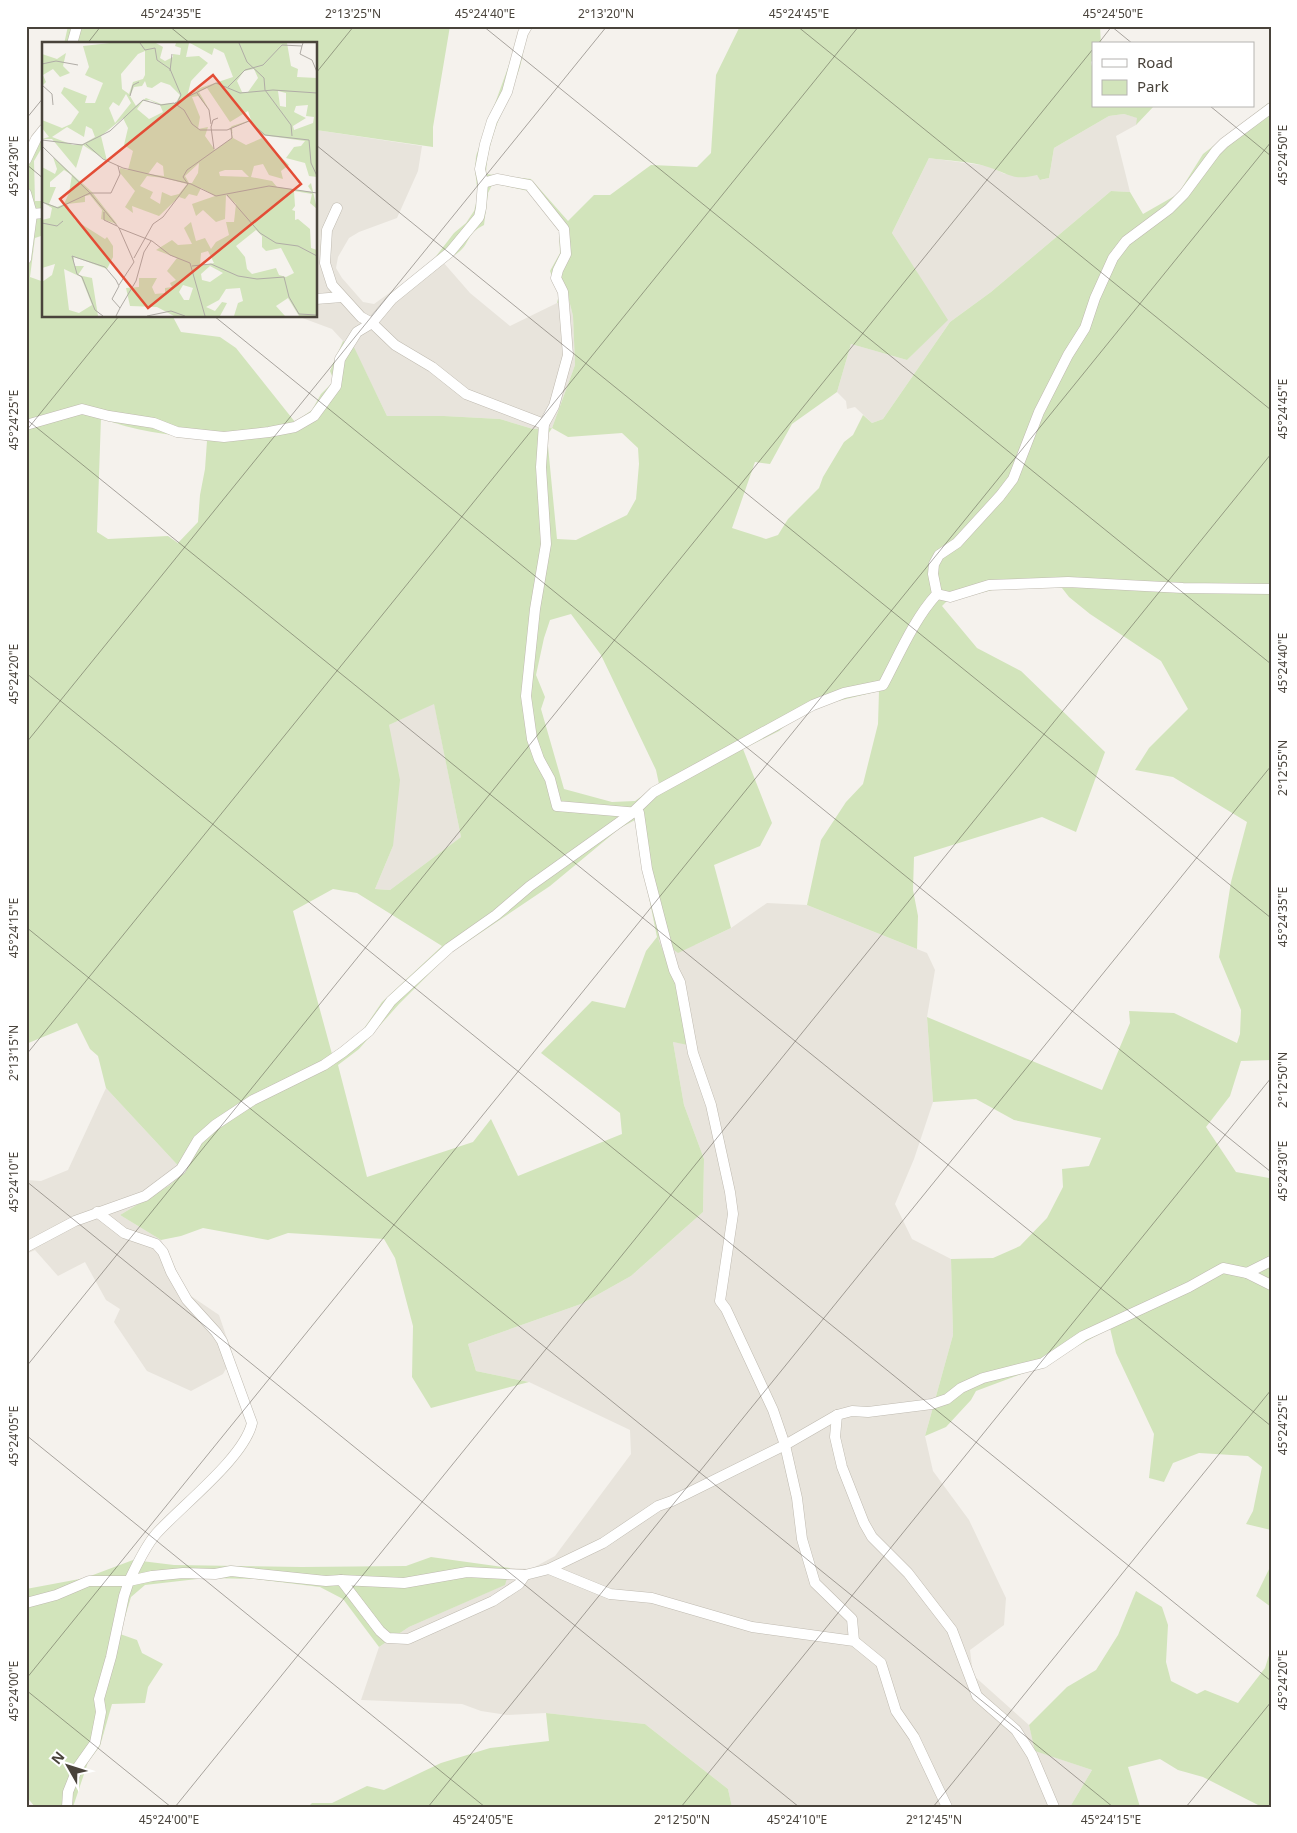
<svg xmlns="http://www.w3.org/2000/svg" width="1297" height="1833" viewBox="0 0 1297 1833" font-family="'Noto Sans',sans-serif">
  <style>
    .residential { fill: #e8e4dc }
    .green { fill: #d2e4bb; fill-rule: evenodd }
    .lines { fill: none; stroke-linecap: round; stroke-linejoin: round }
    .minor-casing { stroke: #bfbab0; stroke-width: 11 }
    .minor { stroke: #fff; stroke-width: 10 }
    .ticks { fill: none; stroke: #49433b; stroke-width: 1; stroke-opacity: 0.45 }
    .inset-road { fill: none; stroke: #b0aca6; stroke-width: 1 }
    .view { fill: #e34d36; fill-opacity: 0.15; stroke: #e34d36; stroke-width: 2.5 }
    .inset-edge { fill: none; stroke: #49433b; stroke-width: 2.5 }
    .neatline { fill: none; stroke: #49433b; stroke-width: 2 }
    .ticks-label { font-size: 12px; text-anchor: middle; fill: #49433b }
  </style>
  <rect width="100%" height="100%" fill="#f5f2ed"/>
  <g class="residential">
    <polygon points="1124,114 1138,118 1136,125 1116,136 1130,192 1111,191 991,292 950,322 883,419 872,423 855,407 847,409 846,401 837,392 851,344 907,360 947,320 892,233 929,158 988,166 1005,174 1037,175 1041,180 1049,178 1054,148 1109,116"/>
    <polygon points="316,130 422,146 418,171 397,218 359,232 349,238 338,257 336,268 342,278 363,302 374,304 430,264 443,262 470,293 510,326 557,303 569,300 573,316 575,365 552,428 533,429 500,419 444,416 387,416 353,346 343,341 332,329 297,316 316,316"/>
    <polygon points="434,703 461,837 390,890 375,889 393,846 389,725"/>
    <polygon points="767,903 807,905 927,953 935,970 927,1017 933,1102 914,1159 895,1204 912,1239 951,1259 953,1335 925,1436 933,1471 969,1520 1006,1598 1004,1625 970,1650 973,1675 1029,1725 1036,1751 1092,1770 1070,1807 732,1807 728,1789 645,1724 546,1713 507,1715 481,1711 462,1704 361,1700 379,1647 409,1627 504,1585 510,1568 531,1569 555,1556 631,1454 630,1430 529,1382 476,1371 468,1344 581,1304 631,1276 703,1212 704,1159 684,1105 673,1042 688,1044 675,983 657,937 695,945 731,928"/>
    <polygon points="106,1088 184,1172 170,1185 120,1215 161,1240 188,1294 219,1315 233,1356 223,1374 191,1391 147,1371 114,1322 120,1309 106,1300 85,1262 58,1276 35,1250 26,1254 26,1180 41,1181 68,1170"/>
  </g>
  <g class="green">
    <polygon points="68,26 450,26 433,127 433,147 316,130 316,44 64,44"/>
    <path d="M523 26 527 33C524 44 523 56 520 67 508 103 487 135 486 174L531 179 568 221 594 195H610L651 165 697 167 711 153 716 75 740 26H1100L1101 44H1093V60L1091 62 1093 71V106H1154L1136 125 1137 118 1124 114 1109 116 1054 148 1049 178 1040 180 1037 175C1012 181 1010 174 988 167 971 161 947 161 929 158L892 233 948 320 907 360 851 344 837 392 792 424 770 464 755 462 732 528 766 539 778 535 788 519 819 488 823 477 844 442 853 435 863 415 872 423 883 419 950 322 991 292 1111 191 1130 192 1143 214 1178 194 1203 154 1271 101V1060L1241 1061 1230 1096 1206 1127 1236 1172 1269 1178 1271 1179V1530L1246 1524 1253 1511 1262 1467 1248 1456 1199 1453 1173 1463 1164 1482 1149 1478 1154 1434 1116 1353 1110 1328 1040 1367 976 1391 971 1400 946 1427 925 1436 953 1335 951 1259 993 1258 1020 1246 1047 1218 1063 1187 1062 1169 1089 1166 1101 1138 1014 1120 976 1099 933 1102 927 1017 1102 1090 1130 1023 1129 1011 1174 1013 1237 1043 1240 1034 1241 1010 1219 957 1231 882 1247 822 1173 777 1135 770 1149 748 1188 709 1161 661 1090 614 1069 597 1062 588 1055 587 1000 588 946 602 942 606 977 648 1021 671 1105 752 1076 832 1042 817 914 857 913 890 918 916 917 949 807 905 821 840 846 802 863 784 878 724 879 691 830 703 795 717 779 731 743 749 772 823 760 846 714 865 731 928 678 953 658 938 675 983 688 1045 673 1042 684 1105 704 1159 703 1212 631 1276 581 1304 468 1344 476 1371 529 1382 431 1408 412 1377 413 1326 395 1258 384 1239 288 1233 268 1240 203 1228 181 1236 161 1240 120 1215 170 1185 184 1172 106 1088 98 1056 90 1049 77 1023 26 1044V147L44 123V144L34 161 35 201H44V235L35 238 30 277 44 282V316L173 317 181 332 220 337 236 348 295 422 312 410 321 394 334 381 330 371 343 341 353 345 387 416H444L500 419 533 429 552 428 575 365 573 316 569 300 557 303 559 294 550 271 560 253 559 231 528 191 493 183 488 193 484 225C466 234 471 241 460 251 451 259 441 262 430 264L454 233 466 223 474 211 478 196 475 170 476 156ZM101 418C134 431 167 435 202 438L207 441 205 469 200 495 198 522 178 543 168 536 108 539 97 532ZM552 428 568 437 622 433 638 448 639 464 636 499 627 515 576 540 557 539 547 436ZM571 614 601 655 656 770 659 784 635 801 612 802 564 789 541 709 545 697 536 675 544 638 550 620ZM434 704 461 837 390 890 375 889 393 846 400 780 389 725ZM635 820 643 868 657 937 646 951 625 1008 592 1001 541 1053 620 1113 622 1134 518 1176 491 1119 473 1142 367 1177 338 1065 359 1049 399 1004 454 949 461 946 550 886 620 828ZM333 889 357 893 442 946 382 1002 363 1030 332 1054 293 911Z"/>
    <polygon points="431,1557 510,1568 505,1585 409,1627 379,1647 343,1599 320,1587 255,1579 206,1578 145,1585 131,1597 120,1634 137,1640 142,1653 163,1664 148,1687 145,1703 112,1704 100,1746 88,1762 73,1807 35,1807 26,1796 26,1589 85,1578 133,1560 174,1565 302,1567 406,1566"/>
    <polygon points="1271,1565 1271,1607 1256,1596"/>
    <polygon points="1136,1591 1162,1607 1168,1625 1166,1662 1171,1681 1197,1694 1205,1690 1238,1703 1265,1668 1271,1649 1271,1807 1262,1807 1203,1777 1178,1770 1160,1759 1128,1767 1140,1807 1070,1807 1092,1770 1035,1751 1029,1725 1067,1687 1096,1670 1118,1635"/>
    <polygon points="546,1713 645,1724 728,1789 732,1807 308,1807 312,1803 332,1803 367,1786 384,1790 441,1763 490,1748 549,1741"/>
  </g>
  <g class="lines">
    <g class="minor-casing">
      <g id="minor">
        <polyline points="72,44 77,26"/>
        <polyline points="26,160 36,139 44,129"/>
        <polyline points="483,183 497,179 529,185 564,229 566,254 558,270 556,278 563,292 568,355 554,406 544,424 541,467 546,544 535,609 526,696 532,739 539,759 550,779 557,806 639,813 647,869 666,942 674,970 680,982 693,1053 711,1105 730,1192 733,1214 720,1301 726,1309 773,1410 785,1445 797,1498 802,1539 815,1583 852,1619 854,1641"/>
        <polyline points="26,193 32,214 26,259"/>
        <polyline points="337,208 327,230 325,263 332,285 361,317 372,323 395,345 432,367 466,394 544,424"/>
        <polyline points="32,214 44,213"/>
        <polyline points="316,299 342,297"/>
        <polyline points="26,425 82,409 109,416 154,423 177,432 224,437 269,432 295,427 314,416 336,386 340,359 357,332 372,323 392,299 450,252 479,217 481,208 483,183 480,169 485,144 492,121 507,92 523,33 527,26"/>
        <polyline points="937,594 950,597 989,585 1068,582 1183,588 1271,589"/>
        <path d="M26 1247 75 1221 145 1196 181 1169 198 1140 215 1125 253 1100 324 1065 343 1052 369 1031 391 1001 449 948 496 915 530 886 631 814 654 792 813 705 844 693 883 685C899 655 914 619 937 594L933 574 934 564 939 555 957 543 1000 496 1013 479 1039 412 1068 355 1085 328 1095 298 1113 258 1126 241 1169 209 1184 194 1216 151 1224 143 1271 108"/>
        <polyline points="1247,1273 1271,1261"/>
        <polyline points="837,1415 835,1437 842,1467 864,1523 872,1537 908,1573 952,1630 977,1696 1016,1730 1032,1755 1054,1807"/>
        <polyline points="549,1569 610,1594 652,1598 752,1627 854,1641 881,1663 896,1711 914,1737 947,1807"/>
        <polyline points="341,1580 380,1631 388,1638 408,1639 493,1601 519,1584 525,1575"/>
        <path d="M26 1603 56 1595 89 1581H129C137 1565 144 1548 156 1534 181 1506 244 1458 252 1423L222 1341 216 1332 187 1300 171 1272 163 1252 156 1244 124 1233 97 1212"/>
        <polyline points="67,1807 68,1792 78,1767 95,1743 101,1712 99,1699 111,1657 124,1596 129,1581 152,1576 183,1573 215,1574 231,1571 326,1581 341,1580 404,1583 467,1572 525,1575 549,1569 603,1543 658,1506 672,1501 785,1445 837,1415 852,1411 868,1412 932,1404 947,1399 961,1388 983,1378 1043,1363 1083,1336 1189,1287 1223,1268 1247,1273 1271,1285"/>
      </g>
    </g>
    <use href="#minor" class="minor"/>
  </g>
  <path class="ticks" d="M169 26 191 44M483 26 1271 664M797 26 1271 410M1111 26 1133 44M87 44 101 26M1098 44 1112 26M316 73 354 26M1210 106 1271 156M26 119 44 97M316 145 1271 918M26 164 44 179M214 316 1271 1172M26 419 1271 1426M26 431 119 316M26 673 1271 1681M26 743 607 26M26 927 1113 1807M26 1055 859 26M26 1181 799 1807M26 1367 1093 49M26 1435 485 1807M26 1679 1271 142M26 1690 171 1807M175 1807 1271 454M428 1807 1271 766M681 1807 1271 1078M933 1807 1271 1390M1186 1807 1271 1702"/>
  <g transform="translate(42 42)">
    <rect width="275" height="275" fill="#f5f2ed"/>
    <path d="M68 1H114L121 5 118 16 123 19 131 15V12L138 13 139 6 133 4 134 1H147L144 15 157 14 166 21 149 39 145 55 158 46 191 35 182 11 172 6 170 13 148 1H245L249 24 256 27 255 35 275 36V135L267 134 263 121 244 116 252 105 259 104 263 99 219 93 208 79 190 86 191 96 204 103 220 96 247 123 239 129 241 137 227 133 221 122 212 124 209 135 230 139 235 145 270 150 266 144 269 141 275 167 268 161 270 152 252 149 253 164 250 168 253 169V178L256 177 268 187 269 206 275 208V274H257L246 256 234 264 243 274H192L196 261 201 259 198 246 184 247 177 258 164 265 173 269 180 260 185 261 178 274H132L115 265 88 264 84 246 97 245V236H115L110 245 113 252 123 251V246L130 245 128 241 134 238 125 229 135 216 114 208 130 198 136 203 150 202 142 186 149 180 154 199 163 196 169 207 174 200 187 193 184 180H192L194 162 184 153 183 177 174 180 161 168 154 174 150 162 173 154 159 146 155 154 147 152 143 157 137 155 117 174 90 164 91 171 83 165 93 149 78 131V126L86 128 91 109 82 103 86 86 81 76 59 94 65 119 41 103 34 126 10 97H0L7 95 0 86V78L20 86 29 82 37 70 19 51 22 45 45 54 43 61H53L61 41 43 33 47 25 41 4ZM103 9V33L101 37 91 40 87 52 80 47 79 32 96 12ZM212 27 216 36 206 50H200L195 39 202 29ZM103 39 105 45 110 46 119 40 128 43 138 53 134 61 119 62 104 56 94 64 88 54 92 45 100 44ZM165 46 188 80 206 69 209 78 190 84 187 87 191 90 190 96 173 108 163 94 166 85 156 87 158 75 150 55 156 54 168 69 157 50ZM236 49 244 51V65L238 64ZM84 52 89 61 73 81 67 66 71 60 77 64ZM108 58 118 63 121 70 107 77 95 67 101 59ZM266 63 264 74 272 75 271 81 252 88 251 84 264 76 252 70 254 64ZM44 84 50 87 53 95 41 102 31 103 10 95 25 85 42 95ZM115 120 121 124 122 134 106 132ZM157 121 156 131 150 141H147L143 134ZM183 128H200L207 135 178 134 177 130ZM105 134 122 136 145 142 137 152 129 154 120 150 118 162 108 156 111 150 98 144ZM214 188 220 194V205L224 209 239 206 252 231 244 235 237 233 234 226 210 232 205 227 203 215 194 204ZM166 209 172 221 158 224 159 211ZM168 224 181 231 168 240 160 238 159 232ZM141 243 151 246 147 258H142L137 250ZM24 11 21 24 28 31 18 35 11 27 1 33 4 40 0 44V12L15 17ZM11 115 50 150 75 182 59 177 60 168 48 153 43 154V160L25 162 33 178 63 197 65 195 71 204V215L65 227 32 215V224H42L36 233 50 236 56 274H0V240L10 233 13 222 0 226V178L8 176 10 166 0 160V125L13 132 15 127ZM22 128 30 133 27 151 22 162 15 165 7 162 14 145H8V140ZM22 227 39 235 50 263 37 271 27 268Z" fill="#d2e4bb" fill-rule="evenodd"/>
    <path class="inset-road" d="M98 1 103 8 113 6 115 18 128 27 139 53 135 61M197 1 205 20 222 36 223 48 249 83 250 94M260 4 258 12 270 18 275 30M0 22 14 19 36 23M128 29 130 12M0 43 10 52 11 63M186 45 203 28 221 23 240 3 260 4 261 1M155 51 167 68 169 82M88 54 91 43 97 40M133 61 174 41 198 51 231 48 275 51M0 98 40 103 68 89 101 58 119 63 132 61 142 68 150 82 158 88H185L207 79 223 93 267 98 269 121 275 134M44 102 61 117 81 126 149 142 174 154 227 144 275 151M0 104 48 151H69L78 132 76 124M172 107 169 85 171 78 176 76M185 153 218 191 234 201 256 204 275 214M0 160 16 166 48 151 77 186 110 199 128 213 148 221 163 274M62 170V178L75 184M0 181 15 184 21 179M92 216 111 182 121 175 146 142 141 135 145 128 190 96 189 86M150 224 169 222 196 234 215 237 242 235 247 255 257 272 275 273M77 243 92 220 77 186M78 266 94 239 102 210 109 199M61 274 53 268 40 235 35 232 30 214 63 225 74 238 77 244 70 257 78 266 74 274M105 274 129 269 143 274"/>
    <path class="view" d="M171 33 259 142 106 266 18 157Z"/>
    <rect width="275" height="275" class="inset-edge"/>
  </g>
  <rect width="1297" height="1833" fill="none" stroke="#ffffff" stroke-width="55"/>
  <rect x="1092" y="42" width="162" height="65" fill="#ffffff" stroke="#b6b4b1"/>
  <rect x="1102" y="59" width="25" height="8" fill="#ffffff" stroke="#b6b4b1"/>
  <text x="1137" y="68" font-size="15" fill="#49433b">Road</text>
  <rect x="1102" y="80" width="25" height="15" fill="#d2e4bb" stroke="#b6b4b1"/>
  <text x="1137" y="92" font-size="15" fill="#49433b">Park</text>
  <g transform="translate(68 1766) rotate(309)" stroke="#ffffff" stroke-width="4" paint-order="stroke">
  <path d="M0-4L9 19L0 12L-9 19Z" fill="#49433b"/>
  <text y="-8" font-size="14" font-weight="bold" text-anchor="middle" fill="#49433b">N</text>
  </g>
  <rect x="28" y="28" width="1242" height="1778" class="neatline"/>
  <g class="ticks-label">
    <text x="171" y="18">45°24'35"E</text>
    <text x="353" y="18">2°13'25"N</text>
    <text x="485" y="18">45°24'40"E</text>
    <text x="606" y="18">2°13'20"N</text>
    <text x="799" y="18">45°24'45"E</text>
    <text x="1113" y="18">45°24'50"E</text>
    <text transform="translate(1283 155) rotate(-90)" y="4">45°24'50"E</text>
    <text transform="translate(14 166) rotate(-90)" y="4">45°24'30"E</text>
    <text transform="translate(1283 409) rotate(-90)" y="4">45°24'45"E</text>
    <text transform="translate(14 420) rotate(-90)" y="4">45°24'25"E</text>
    <text transform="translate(1283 663) rotate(-90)" y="4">45°24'40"E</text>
    <text transform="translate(14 674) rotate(-90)" y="4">45°24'20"E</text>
    <text transform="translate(1283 768) rotate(-90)" y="4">2°12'55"N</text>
    <text transform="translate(1283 917) rotate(-90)" y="4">45°24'35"E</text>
    <text transform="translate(14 928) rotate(-90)" y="4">45°24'15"E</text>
    <text transform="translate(14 1053) rotate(-90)" y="4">2°13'15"N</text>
    <text transform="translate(1283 1080) rotate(-90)" y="4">2°12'50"N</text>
    <text transform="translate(1283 1171) rotate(-90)" y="4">45°24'30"E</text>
    <text transform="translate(14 1182) rotate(-90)" y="4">45°24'10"E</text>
    <text transform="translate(1283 1425) rotate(-90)" y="4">45°24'25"E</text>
    <text transform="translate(14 1436) rotate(-90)" y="4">45°24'05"E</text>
    <text transform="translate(1283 1680) rotate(-90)" y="4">45°24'20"E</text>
    <text transform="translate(14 1691) rotate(-90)" y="4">45°24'00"E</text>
    <text x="169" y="1824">45°24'00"E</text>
    <text x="483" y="1824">45°24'05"E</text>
    <text x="682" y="1824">2°12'50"N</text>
    <text x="797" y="1824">45°24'10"E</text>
    <text x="934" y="1824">2°12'45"N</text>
    <text x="1111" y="1824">45°24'15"E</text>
  </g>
</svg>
